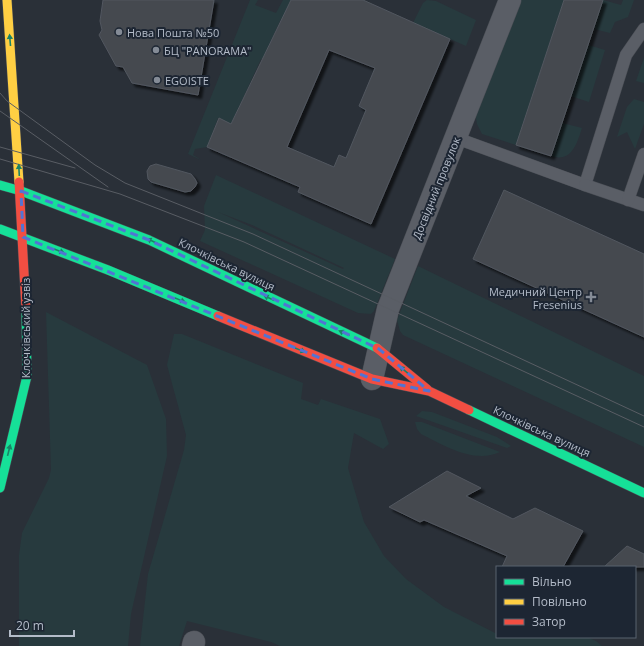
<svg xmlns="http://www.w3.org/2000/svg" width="644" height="646" viewBox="0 0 644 646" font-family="'Open Sans',sans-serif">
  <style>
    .green { fill: #273a3e; fill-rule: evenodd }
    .building { fill: #444950; stroke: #52575f; fill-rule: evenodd; filter: url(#shadow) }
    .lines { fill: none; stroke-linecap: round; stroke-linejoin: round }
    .lane-casing { stroke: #484c53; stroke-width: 13 }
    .street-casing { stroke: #484c53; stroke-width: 23 }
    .fast-casing { stroke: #484c55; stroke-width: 10 }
    .slow-casing { stroke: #484c55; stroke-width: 10 }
    .jam-casing { stroke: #484c55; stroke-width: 10 }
    .lane { stroke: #5a5e66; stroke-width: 12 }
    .street { stroke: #5a5e66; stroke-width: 22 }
    .fast { stroke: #16e098; stroke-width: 9 }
    .slow { stroke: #ffcf43; stroke-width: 9 }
    .jam { stroke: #f24e42; stroke-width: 9 }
    .tram { stroke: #595d64; stroke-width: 1 }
    .oneway { fill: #1a8366 }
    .marked { fill: none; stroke: #5274d3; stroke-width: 3; stroke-dasharray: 8 5; stroke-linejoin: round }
    .poi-dot { fill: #848b96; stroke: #1d2633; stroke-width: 1.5 }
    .labels { text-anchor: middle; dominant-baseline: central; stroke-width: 4; stroke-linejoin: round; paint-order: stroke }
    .poi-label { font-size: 11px; fill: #b4bcc9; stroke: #1d2633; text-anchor: start }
    .street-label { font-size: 11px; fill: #b4bcc9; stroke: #1d2633 }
  </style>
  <defs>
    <filter id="shadow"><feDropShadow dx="3.5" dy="3.5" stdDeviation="1" flood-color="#0009"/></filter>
  </defs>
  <rect width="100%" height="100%" fill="#2a3038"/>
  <g class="green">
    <polygon points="250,0 258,0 255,5 276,13 283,0 291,0 288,6 289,22 281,19 268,47 270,62 261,59 231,124 218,118 207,147 195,149 193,155 201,160 188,154"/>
    <polygon points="427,0 436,1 476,20 466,46 413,23 423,3"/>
    <polygon points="519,0 564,0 516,145 482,134 477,124 475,112"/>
    <polygon points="603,0 621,5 623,0 634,0 628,17 615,22 610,33 594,29"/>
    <polygon points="588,45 605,50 589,102 571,96"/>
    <polygon points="644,58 644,83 636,81"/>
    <polygon points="634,99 644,102 644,124 635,149 627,132 617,137 627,107"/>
    <path d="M562 123 582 128C577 143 572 163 551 156Z"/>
    <path d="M216 175 395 259 374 311 371 314 358 313 200 241 205 230 204 206ZM218 212 252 225 344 268 343 269Z"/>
    <polygon points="418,266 644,376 644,447 403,335 400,331 397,320"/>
    <polygon points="46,312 147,365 166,419 167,456 131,614 128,646 19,646 19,555 22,533 49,478 51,470"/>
    <polygon points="174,334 182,334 303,383 301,399 318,405 321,399 380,419 389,444 383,449 354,433 348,468 364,522 384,556 406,579 444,607 497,634 497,637 587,637 596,641 602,646 280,646 271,642 187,621 179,646 140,646 148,574 184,450 186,435 167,365"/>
    <polygon points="422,411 432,412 497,437 511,446 507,448 416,416"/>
    <path d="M415 422H422L500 452C474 464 445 446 421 434L417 429Z"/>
  </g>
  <g class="building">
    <polygon points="103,0 214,0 198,95 132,83 123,67 116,66 99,35 102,30 100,21"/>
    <path d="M291 0H363L450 39 371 224 298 192 300 187 207 147 219 118 231 124ZM329 50 375 68 359 106 366 110 346 158 339 155 334 167 287 147Z"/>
    <polygon points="564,0 603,0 551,156 516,145"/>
    <polygon points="156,164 191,174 195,179 197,183 195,187 191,191 185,192 151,182 148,179 147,171 150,166"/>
    <polygon points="504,190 644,254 644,337 473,259"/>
    <polygon points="447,471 481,488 466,496 513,519 535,508 583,531 563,567 502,567 507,556 424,520 420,522 389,507"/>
    <polygon points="627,546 644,554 644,567 604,567"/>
  </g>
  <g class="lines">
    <g class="lane-casing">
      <g id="lane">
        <polyline points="456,138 585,185 626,55 644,29"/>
        <polyline points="585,185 644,205"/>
        <polyline points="628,200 644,154"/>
      </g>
    </g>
    <g class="street-casing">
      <g id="street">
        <polyline points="372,379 388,309 510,0"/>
        <polyline points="193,646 194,642"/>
      </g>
    </g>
    <g class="fast-casing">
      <g id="fast">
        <polyline points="0,185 21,191 149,240 377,348"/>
        <polyline points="0,229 108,270 218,316"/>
        <polyline points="469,410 644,493"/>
        <polyline points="0,488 27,376 26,309"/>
      </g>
    </g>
    <g class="slow-casing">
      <polyline id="slow" points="7,0 19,182"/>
    </g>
    <g class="jam-casing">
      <g id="jam">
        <polyline points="19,182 26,309"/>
        <polyline points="218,316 372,379 429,391 469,410"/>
        <polyline points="377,348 427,389"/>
      </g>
    </g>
    <use href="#lane" class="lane"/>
    <use href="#street" class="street"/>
    <use href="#fast" class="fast"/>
    <use href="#slow" class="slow"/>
    <use href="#jam" class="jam"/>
    <g class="tram">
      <polyline points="0,93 7,101 95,165 125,183 253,234 644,416"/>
      <polyline points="0,111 108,187"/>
      <polyline points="0,147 75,168"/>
      <polyline points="0,159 120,194 244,242 644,427"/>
    </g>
  </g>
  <defs><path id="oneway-solid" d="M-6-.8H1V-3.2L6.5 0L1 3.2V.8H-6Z"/></defs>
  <g class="oneway">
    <use href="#oneway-solid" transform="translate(10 40) rotate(-95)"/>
    <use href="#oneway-solid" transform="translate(19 170) rotate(-93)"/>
    <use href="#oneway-solid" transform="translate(152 241) rotate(-155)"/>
    <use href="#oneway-solid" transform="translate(59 251) rotate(21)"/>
    <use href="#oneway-solid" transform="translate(269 298) rotate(-154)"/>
    <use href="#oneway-solid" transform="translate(180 300) rotate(22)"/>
    <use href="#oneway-solid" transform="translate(344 333) rotate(-155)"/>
    <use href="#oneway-solid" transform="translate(300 350) rotate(22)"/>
    <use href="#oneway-solid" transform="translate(404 370) rotate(-140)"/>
    <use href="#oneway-solid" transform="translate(9 450) rotate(-76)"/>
  </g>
  <path class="marked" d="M21 191 149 240 379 349 429 391 372 379 23 237Z"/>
  <g class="poi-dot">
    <circle cx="119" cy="32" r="4"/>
    <circle cx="156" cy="50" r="4"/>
    <circle cx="157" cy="80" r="4"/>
    <path d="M589 291h4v4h4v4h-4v4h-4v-4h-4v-4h4z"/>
  </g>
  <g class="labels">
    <g class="poi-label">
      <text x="127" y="32">Нова Пошта №50</text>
      <text x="164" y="50">БЦ "PANORAMA"</text>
      <text x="165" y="80">EGOISTE</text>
      <text x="582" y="291" text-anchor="end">Медичний Центр<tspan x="582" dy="13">Fresenius</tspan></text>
    </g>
    <g class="street-label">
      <text transform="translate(436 188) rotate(-68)">Досвідний провулок</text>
      <text transform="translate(227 264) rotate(26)">Клочківська вулиця</text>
      <text transform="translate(25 328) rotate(-90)">Клочківський узвіз</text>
      <text transform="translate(542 431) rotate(25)">Клочківська вулиця</text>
    </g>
  </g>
  <rect x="496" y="566" width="140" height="72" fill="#1d2633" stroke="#59626f"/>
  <rect x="504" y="579" width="20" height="6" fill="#16e098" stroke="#59626f"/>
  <text x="532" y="586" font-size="12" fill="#b4bcc9">Вільно</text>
  <rect x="504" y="599" width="20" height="6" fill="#ffcf43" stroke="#59626f"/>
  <text x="532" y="606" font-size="12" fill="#b4bcc9">Повільно</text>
  <rect x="504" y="619" width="20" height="6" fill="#f24e42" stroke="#59626f"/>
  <text x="532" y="626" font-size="12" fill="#b4bcc9">Затор</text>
  <path d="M10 630v6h64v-6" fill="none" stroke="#b4bcc9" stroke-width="2"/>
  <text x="16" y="630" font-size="12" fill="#b4bcc9" stroke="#1d2633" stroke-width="3" paint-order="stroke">20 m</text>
</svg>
